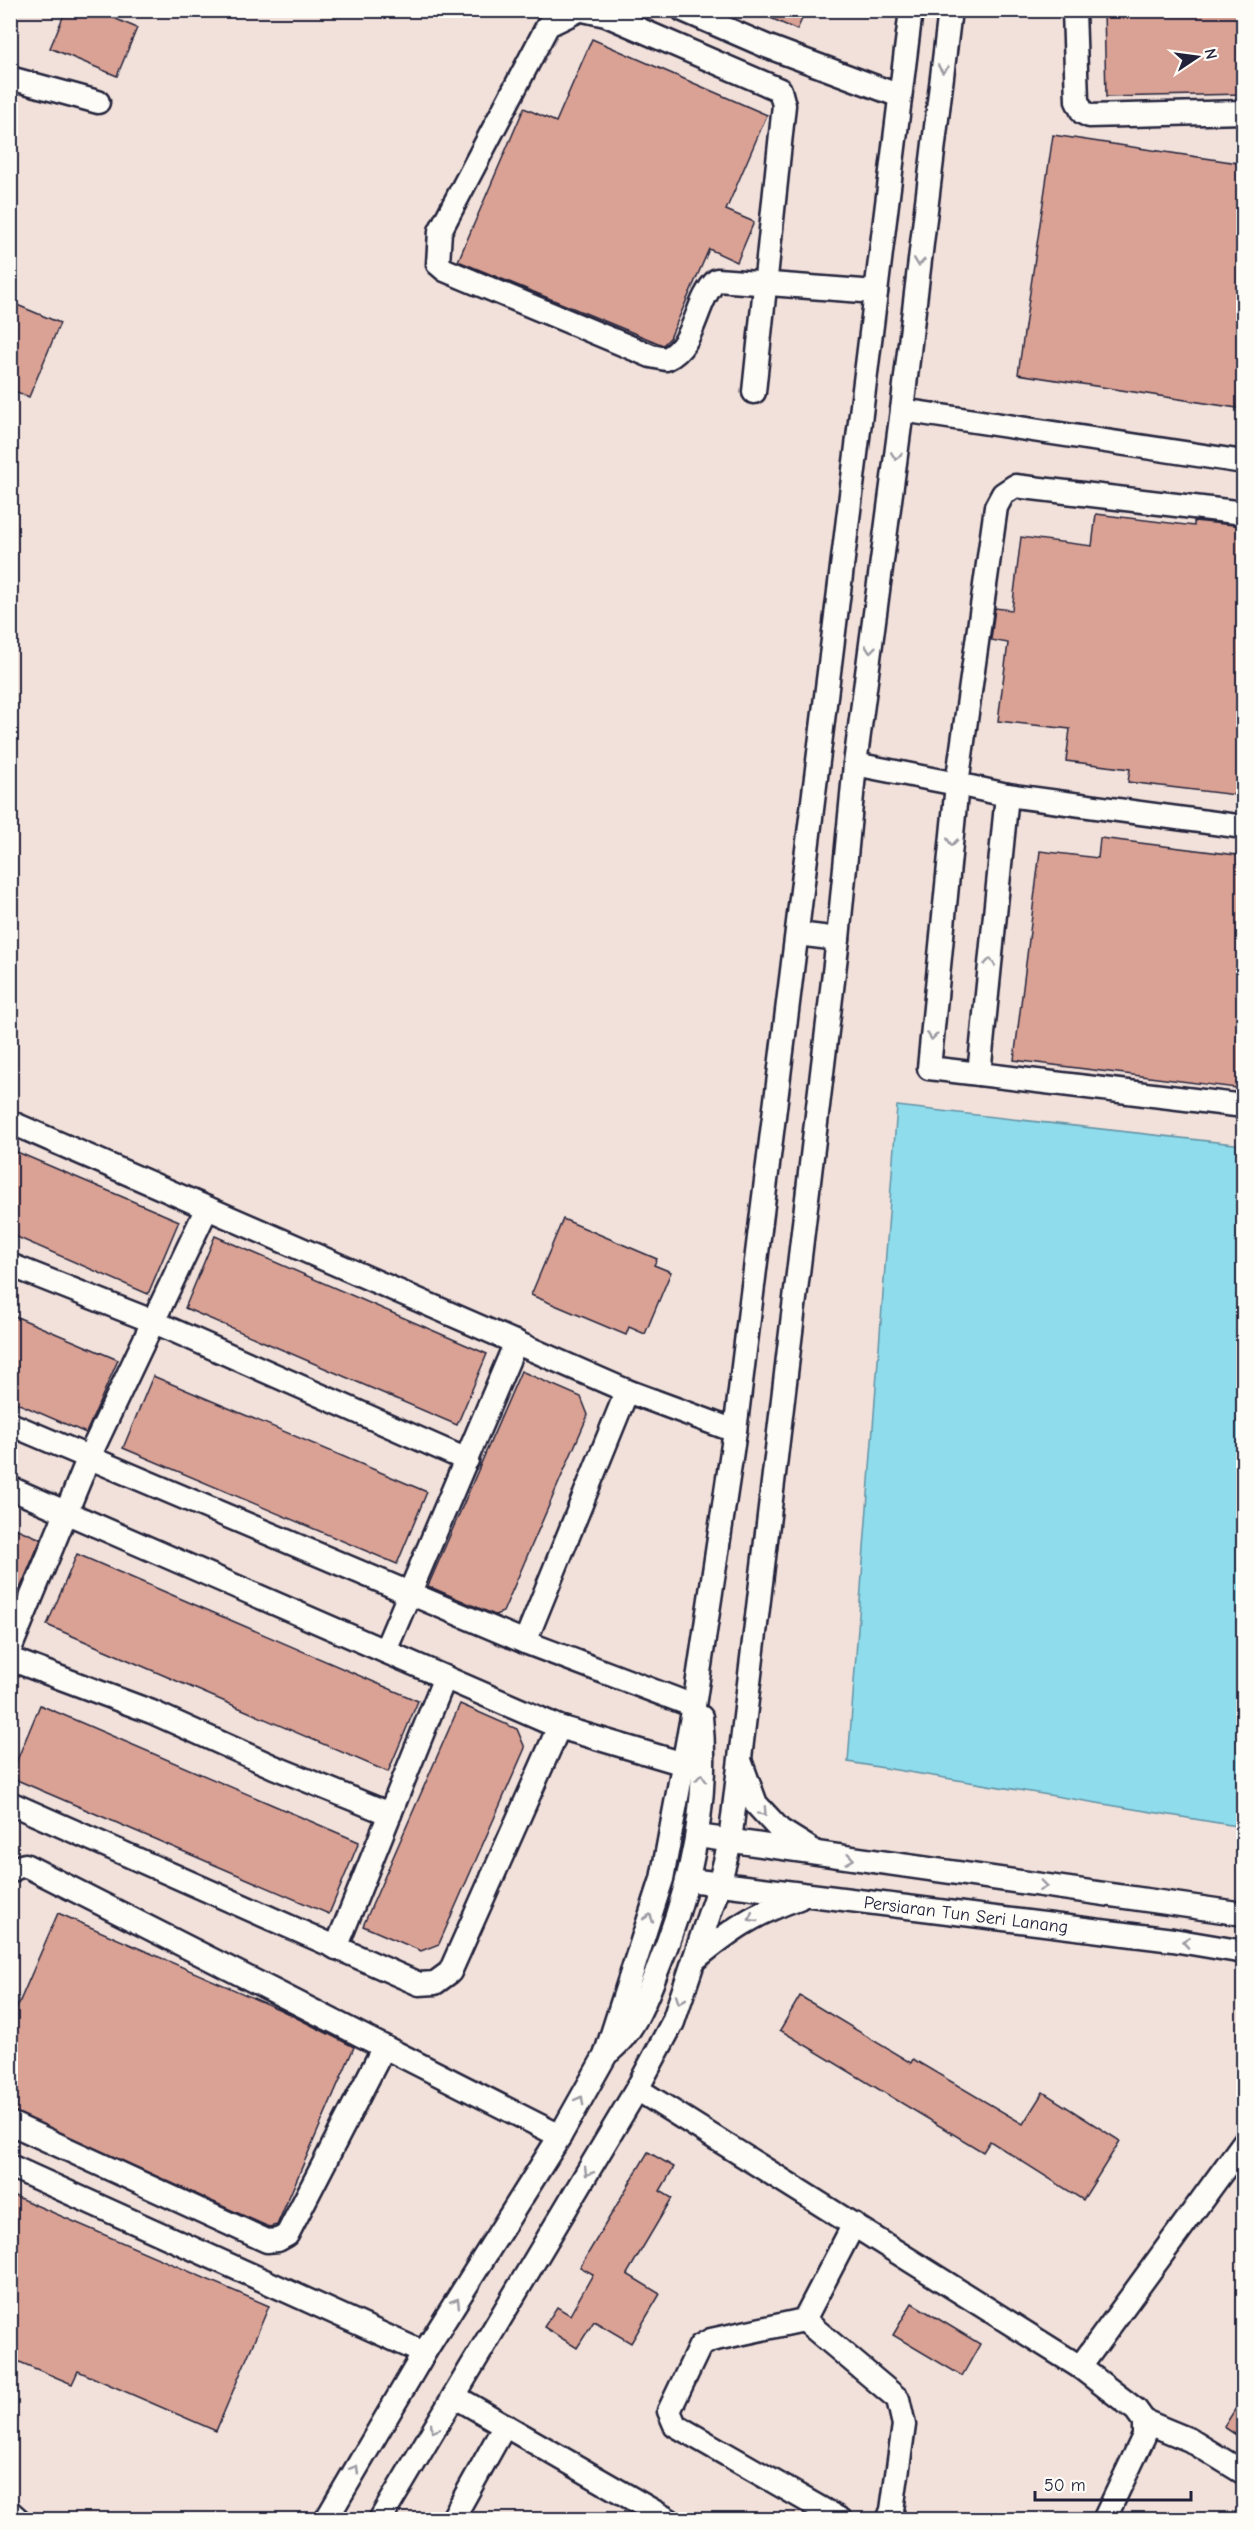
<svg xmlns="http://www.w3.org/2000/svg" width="1254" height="2530" viewBox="0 0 1254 2530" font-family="'Comic Neue',sans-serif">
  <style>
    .built { fill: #f2e1da }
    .water { fill: #8edcec; stroke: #6392a5; stroke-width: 1.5 }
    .building { fill: #daa295; stroke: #22223b; stroke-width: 1.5 }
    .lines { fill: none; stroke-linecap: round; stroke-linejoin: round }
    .minor-casing { stroke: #22223b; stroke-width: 27 }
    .minor { stroke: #fdfcf7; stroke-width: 22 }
    .oneway { stroke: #9a9aa2 }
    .labels { text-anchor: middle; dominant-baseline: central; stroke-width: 5; stroke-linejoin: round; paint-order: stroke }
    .street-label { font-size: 18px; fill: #22223b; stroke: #fdfcf7 }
  </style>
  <rect width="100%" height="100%" fill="#fdfcf7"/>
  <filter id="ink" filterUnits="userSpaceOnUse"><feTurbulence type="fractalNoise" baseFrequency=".0167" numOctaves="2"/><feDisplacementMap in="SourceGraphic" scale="12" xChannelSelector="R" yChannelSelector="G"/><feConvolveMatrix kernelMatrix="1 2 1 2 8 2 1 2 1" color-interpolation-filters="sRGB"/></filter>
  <g filter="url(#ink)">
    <polygon class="built" points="11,11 1243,11 1243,2519 11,2520"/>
    <polygon class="water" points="897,1106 1243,1145 1243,1827 848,1762"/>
    <g class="building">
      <polygon points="66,10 95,10 137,28 117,76 50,48"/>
      <polygon points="753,10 806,10 797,30"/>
      <polygon points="1104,10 1244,10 1244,94 1106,97"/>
      <polygon points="592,39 767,115 726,210 754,222 737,262 709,249 670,338 663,345 458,261 524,108 556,122"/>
      <polygon points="1053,135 1244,164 1244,409 1018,374"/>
      <polygon points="10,302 60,323 29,397 10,389"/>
      <polygon points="1096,514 1194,526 1194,521 1244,526 1244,796 1128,782 1130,769 1066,761 1070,729 998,721 1008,643 991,640 995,608 1012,610 1021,537 1092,546"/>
      <polygon points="1100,838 1244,856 1244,1089 1014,1060 1040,851 1098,858"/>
      <polygon points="10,1149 179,1221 148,1294 10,1234"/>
      <polygon points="563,1219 657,1259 654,1265 671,1272 645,1334 629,1327 626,1335 531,1295"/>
      <polygon points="215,1236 487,1354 457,1425 185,1308"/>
      <polygon points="10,1314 118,1360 86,1433 10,1400"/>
      <polygon points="521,1371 581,1397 588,1415 503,1612 495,1615 428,1586"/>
      <polygon points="153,1376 427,1492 397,1564 123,1448"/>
      <polygon points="10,1526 41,1539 11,1610 10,1610"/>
      <polygon points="77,1554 418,1701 388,1772 47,1625"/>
      <polygon points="460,1704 517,1729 525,1748 439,1944 421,1951 363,1926"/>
      <polygon points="40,1705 359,1842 329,1914 10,1777"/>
      <polygon points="58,1913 283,2011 354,2047 277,2225 269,2227 10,2110 10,2024"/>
      <polygon points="800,1996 911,2063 913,2059 1023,2124 1043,2092 1120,2141 1083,2200 990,2141 983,2152 780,2030"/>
      <polygon points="648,2152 674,2167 660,2191 672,2198 627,2274 660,2294 631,2343 594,2321 577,2348 544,2327 557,2307 570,2315 593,2274 580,2267"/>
      <polygon points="10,2194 269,2306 216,2431 78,2371 72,2384 10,2358"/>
      <polygon points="912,2303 980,2344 962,2376 893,2335"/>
      <polygon points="1244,2395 1244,2440 1224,2427"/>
    </g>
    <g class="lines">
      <g class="minor-casing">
        <g id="minor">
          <path d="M579 10 548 25 440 231 438 264 445 270 651 356 666 359C697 345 694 301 717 280L876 292"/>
          <polyline points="583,10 606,15 780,90 784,105 754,392"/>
          <polyline points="683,10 766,46 900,96"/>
          <polyline points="1074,10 1077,101 1083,113 1089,116 1244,112"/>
          <polyline points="10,78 98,102"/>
          <polyline points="902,410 1244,462"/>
          <polyline points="1244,513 1015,486 1003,494 996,507 957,784 1007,795 1244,827"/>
          <polyline points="855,764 957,784 929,1068 979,1074 1007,795"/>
          <polyline points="798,934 838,939"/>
          <polyline points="979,1074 1244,1106"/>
          <polyline points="10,1122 627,1391 735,1431"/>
          <polyline points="10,1265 152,1321 467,1460"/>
          <polyline points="10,1424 525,1642 694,1706"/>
          <polyline points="10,1488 559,1727 684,1764"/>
          <polyline points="525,1642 627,1391"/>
          <polyline points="10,1649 89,1457 207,1208"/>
          <polyline points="385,1651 516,1342"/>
          <polyline points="10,1659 152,1712 274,1767 390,1814"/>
          <polyline points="741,1763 756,1804 780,1830 812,1850"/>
          <polyline points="10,1803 419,1984 435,1983 450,1972 559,1727"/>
          <polyline points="698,1836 1244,1914"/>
          <polyline points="10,1872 15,1868 25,1865 560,2136"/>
          <polyline points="689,1880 1173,1940 1244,1952"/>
          <polyline points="336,1948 445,1677"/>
          <path d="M694 1960C731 1930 753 1914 799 1898"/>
          <path d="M610 2051C636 2029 646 1998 658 1968 690 1889 710 1804 701 1717"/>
          <polyline points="637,2089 1080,2367 1244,2142"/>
          <polyline points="10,2123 267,2241 278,2240 287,2235 384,2047"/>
          <polyline points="10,2166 424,2353"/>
          <polyline points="854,2224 804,2320 898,2399 904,2425 892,2510 888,2520"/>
          <polyline points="804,2320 711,2340 700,2346 669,2411 675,2425 841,2520"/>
          <polyline points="1080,2367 1136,2410 1144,2421 1144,2436 1104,2520"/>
          <polyline points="454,2396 669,2520"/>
          <polyline points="1144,2421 1190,2440 1244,2473"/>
          <polyline points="10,2512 19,2520"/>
          <polyline points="326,2520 424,2353 560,2136 605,2056 662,1879 694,1706 735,1431 911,10"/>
          <polyline points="380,2520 637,2089 673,2022 719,1885 730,1842 838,939 855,764 902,410 950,10"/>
          <polyline points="452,2520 505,2425"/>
        </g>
      </g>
      <use href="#minor" class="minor"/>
    </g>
    <defs><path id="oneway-chevron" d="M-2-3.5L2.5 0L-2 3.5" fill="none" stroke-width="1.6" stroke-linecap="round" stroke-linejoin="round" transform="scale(1.5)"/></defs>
    <g class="oneway">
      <use href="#oneway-chevron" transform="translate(943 69) rotate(97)"/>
      <use href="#oneway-chevron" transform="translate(919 262) rotate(97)"/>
      <use href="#oneway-chevron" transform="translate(896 456) rotate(97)"/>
      <use href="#oneway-chevron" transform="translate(870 649) rotate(97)"/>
      <use href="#oneway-chevron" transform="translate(952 842) rotate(96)"/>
      <use href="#oneway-chevron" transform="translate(990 962) rotate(-84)"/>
      <use href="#oneway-chevron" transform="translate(932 1036) rotate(96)"/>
      <use href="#oneway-chevron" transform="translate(701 1778) rotate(-86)"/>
      <use href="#oneway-chevron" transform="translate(763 1812) rotate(47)"/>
      <use href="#oneway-chevron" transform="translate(850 1859) rotate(8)"/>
      <use href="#oneway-chevron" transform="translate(1043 1886) rotate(8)"/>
      <use href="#oneway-chevron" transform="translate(649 1918) rotate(-72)"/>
      <use href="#oneway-chevron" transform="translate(752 1918) rotate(149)"/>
      <use href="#oneway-chevron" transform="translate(1186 1942) rotate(-171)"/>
      <use href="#oneway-chevron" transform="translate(680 2000) rotate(109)"/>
      <use href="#oneway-chevron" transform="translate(580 2100) rotate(-61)"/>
      <use href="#oneway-chevron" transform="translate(588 2172) rotate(121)"/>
      <use href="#oneway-chevron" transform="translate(456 2302) rotate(-58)"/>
      <use href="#oneway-chevron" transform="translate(434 2429) rotate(121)"/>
      <use href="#oneway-chevron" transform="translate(355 2469) rotate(-59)"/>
    </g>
  </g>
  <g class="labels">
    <g class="street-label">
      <text transform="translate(966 1915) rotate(7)">Persiaran Tun Seri Lanang</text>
    </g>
  </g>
  <rect width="1254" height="2530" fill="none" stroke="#fdfcf7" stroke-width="36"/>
  <rect x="18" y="18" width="1218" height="2494" fill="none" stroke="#22223b" stroke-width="2" filter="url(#ink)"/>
  <g transform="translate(1197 57) rotate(77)" stroke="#fdfcf7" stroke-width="4.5" paint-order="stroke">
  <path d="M0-4.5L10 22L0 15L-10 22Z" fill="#22223b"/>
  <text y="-9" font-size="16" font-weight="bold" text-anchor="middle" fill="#22223b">N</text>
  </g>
  <path d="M1035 2491v9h156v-9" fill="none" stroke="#22223b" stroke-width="3"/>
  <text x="1044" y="2491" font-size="18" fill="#22223b" stroke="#fdfcf7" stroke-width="4.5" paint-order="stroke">50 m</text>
</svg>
